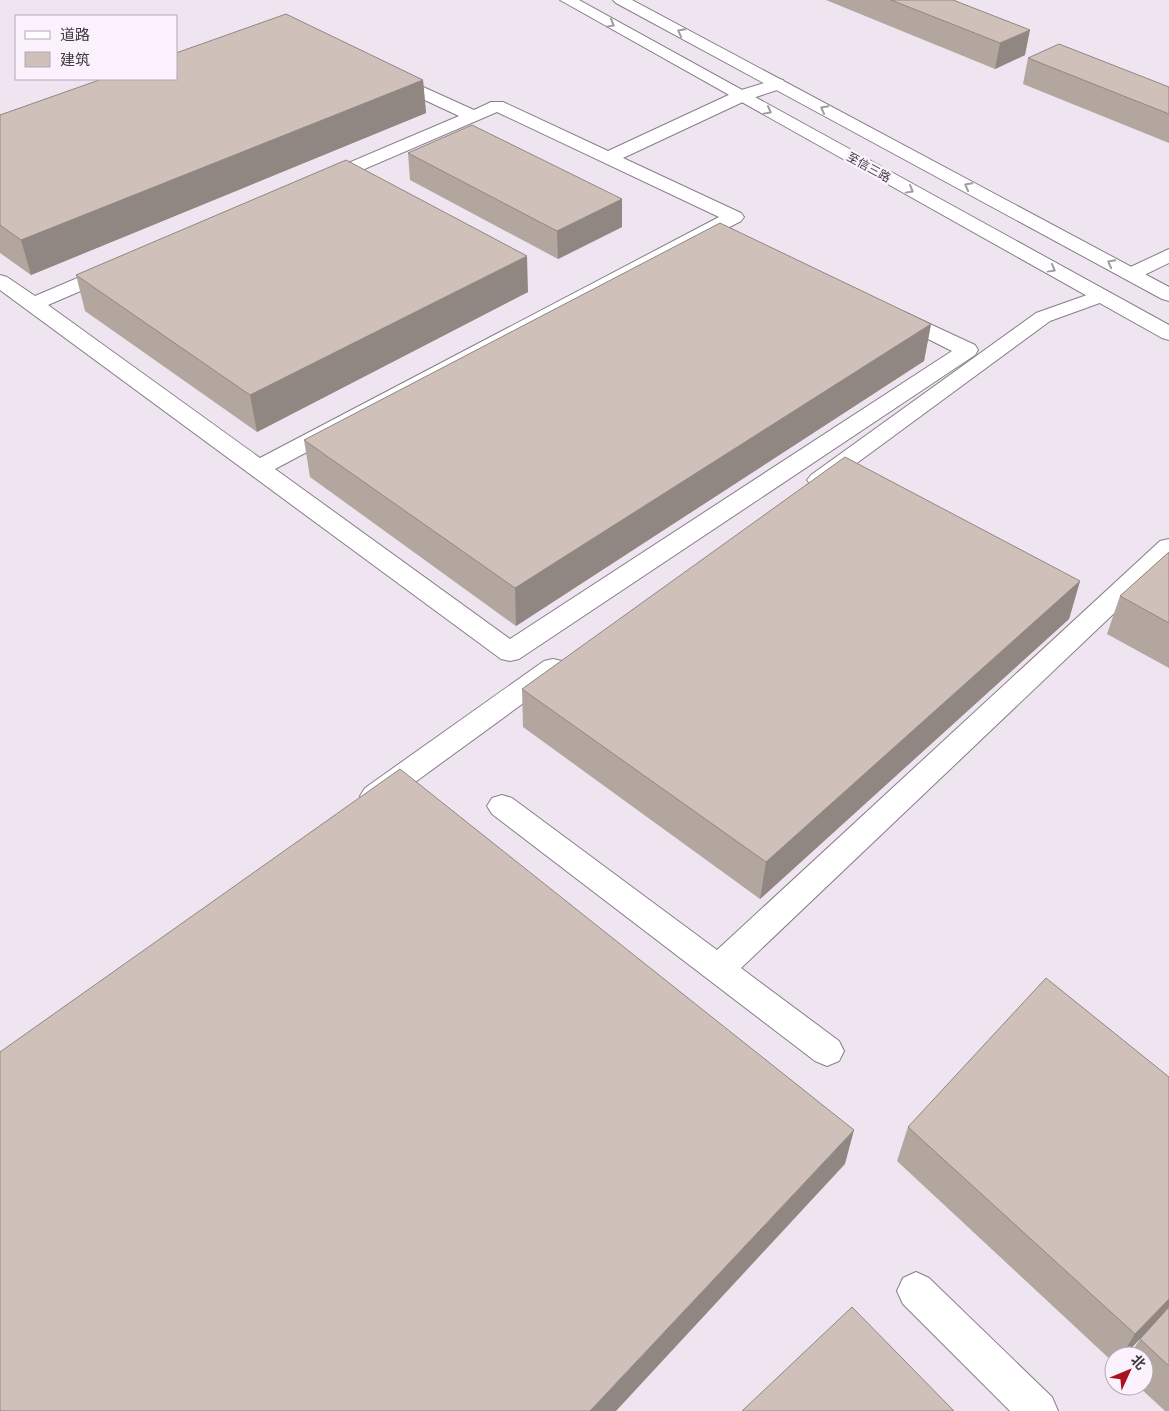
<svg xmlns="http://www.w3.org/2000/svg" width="1169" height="1411" viewBox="0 0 1169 1411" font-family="'Noto Sans','Noto Sans SC',sans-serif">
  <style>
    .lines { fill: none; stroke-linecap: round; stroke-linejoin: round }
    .minor-casing { stroke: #877e89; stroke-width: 2 }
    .major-casing { stroke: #877e89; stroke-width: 2 }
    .minor { fill: #fff; fill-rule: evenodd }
    .major { fill: #fff; fill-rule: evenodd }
    .wall { fill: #b2a69f }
    .shaded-wall { fill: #918782 }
    .building { fill: #cfc1b9; stroke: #918782 }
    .oneway { stroke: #9e9d9f }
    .labels { text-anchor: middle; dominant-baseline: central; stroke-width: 5; stroke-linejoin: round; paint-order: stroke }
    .far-street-label { font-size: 12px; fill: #3e3b3f; stroke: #fcf2fe }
  </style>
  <rect width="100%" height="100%" fill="#eee5f0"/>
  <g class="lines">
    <g class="minor-casing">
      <g id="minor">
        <path d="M390 72 474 110 491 102H503L608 151 735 92 777 79 783 80 785 84 783 88 747 100 623 158 741 213 744 217 741 221 275 469 510 639 952 351 890 320 887 316 890 312 897 310 904 312 975 345 978 350 975 355 519 659 510 661 501 659 0 290V275L7 277 35 296 459 116 384 81 382 77 384 73ZM497 112 719 217 260 458 48 305Z"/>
        <polygon points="1169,249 1169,263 1138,278 1131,280 1124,278 1121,274 1124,270"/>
        <polygon points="1101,290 1108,292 1111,296 1108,300 1050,321 827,485 819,487 811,485 807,480 811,475 1036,313"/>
        <polygon points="1169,539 1169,561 741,968 839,1041 844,1051 839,1061 827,1066 815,1061 492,814 487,806 492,798 502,795 512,798 717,950 1160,541"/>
        <polygon points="553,659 562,661 566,668 562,675 385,804 375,807 365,804 360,796 365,788 544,661"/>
        <polygon points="916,1272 929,1278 1052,1397 1058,1411 1010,1411 903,1304 897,1291 903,1278"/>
      </g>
    </g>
    <g class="major-casing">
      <g id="major">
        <polygon points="560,0 579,0 1169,325 1169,340 1162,338"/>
        <polygon points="613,0 632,0 1169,287 1169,301 1162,299 616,3"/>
      </g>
    </g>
    <use href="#minor" class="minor"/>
    <use href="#major" class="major"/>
  </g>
  <g class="wall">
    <polygon points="826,0 953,0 1025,55 995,69"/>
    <polygon points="1028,58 1169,87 1169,143 1023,84"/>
    <polygon points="423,80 426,113 31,275 0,253 0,115"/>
    <polygon points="408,153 622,199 622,227 558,259 410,180"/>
    <polygon points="76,275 528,292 257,432 85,311"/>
    <polygon points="931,324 924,361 516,626 310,477 304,440"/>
    <polygon points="1169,552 1169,668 1107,634 1120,596"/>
    <polygon points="1080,581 1069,619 760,899 523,727 522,689"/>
    <polygon points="1169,1077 1169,1411 1165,1411 1138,1386 1144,1386 1144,1356 1129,1356 1142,1336 1124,1356 1114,1356 1114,1363 897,1161 908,1127"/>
  </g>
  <g class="shaded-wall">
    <polygon points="1030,30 1025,55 995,69 1000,43"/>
    <polygon points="423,80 426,113 31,275 21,240"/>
    <polygon points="622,199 622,227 558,259 557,231"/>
    <polygon points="527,256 528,292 257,432 250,395"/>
    <polygon points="931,324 924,361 516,626 515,588"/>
    <polygon points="1080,581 1069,619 760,899 766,862"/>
    <polygon points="854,1130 845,1164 616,1411 590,1411"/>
    <polygon points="1169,1299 1169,1308 1124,1356 1121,1356 1135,1334"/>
  </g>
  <g class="building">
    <polygon points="891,0 953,0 1030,30 1000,43"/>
    <polygon points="286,14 423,80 21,240 0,225 0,115 102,79 176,79 176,53"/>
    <polygon points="1059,44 1169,87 1169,114 1028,58"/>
    <polygon points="472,125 622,199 557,231 408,153"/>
    <polygon points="346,160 527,256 250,395 76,275"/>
    <polygon points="720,223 931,324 515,588 304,440"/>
    <polygon points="845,457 1080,581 766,862 522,689"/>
    <polygon points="1169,552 1169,623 1120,596"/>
    <polygon points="400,769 854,1130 590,1411 0,1411 0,1052"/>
    <polygon points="1046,978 1169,1077 1169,1299 1135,1334 908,1127"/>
    <polygon points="852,1307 954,1411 742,1411"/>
    <polygon points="1169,1307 1169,1366 1140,1339"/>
  </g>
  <defs><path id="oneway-chevron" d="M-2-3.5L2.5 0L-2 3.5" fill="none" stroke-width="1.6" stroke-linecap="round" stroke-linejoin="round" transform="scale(1.25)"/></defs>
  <g class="oneway">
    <use href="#oneway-chevron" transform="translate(611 24) rotate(29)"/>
    <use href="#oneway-chevron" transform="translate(681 32) rotate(-152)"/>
    <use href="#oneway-chevron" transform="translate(824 109) rotate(-152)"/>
    <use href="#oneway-chevron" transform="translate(768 111) rotate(29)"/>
    <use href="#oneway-chevron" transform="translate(968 186) rotate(-152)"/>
    <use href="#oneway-chevron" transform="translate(910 190) rotate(29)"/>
    <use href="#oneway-chevron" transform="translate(1111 263) rotate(-152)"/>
    <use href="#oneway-chevron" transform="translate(1052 269) rotate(29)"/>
  </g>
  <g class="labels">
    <g class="far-street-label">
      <text transform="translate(869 167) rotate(29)">至信三路</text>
    </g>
  </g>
  <rect x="15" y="15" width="162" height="65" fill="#fcf2fe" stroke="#b0a9b2"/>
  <rect x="25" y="31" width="25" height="8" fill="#ffffff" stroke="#b0a9b2"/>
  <text x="60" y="40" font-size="15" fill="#3e3b3f">道路</text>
  <rect x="25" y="52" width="25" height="15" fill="#cfc1b9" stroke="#b0a9b2"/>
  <text x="60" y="65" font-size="15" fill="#3e3b3f">建筑</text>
  <g transform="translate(1129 1371) rotate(46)"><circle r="24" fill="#fcf2fe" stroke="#b0a9b2"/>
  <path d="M0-4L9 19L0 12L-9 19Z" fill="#a91320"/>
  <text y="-8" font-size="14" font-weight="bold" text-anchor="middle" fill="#3e3b3f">北</text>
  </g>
</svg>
